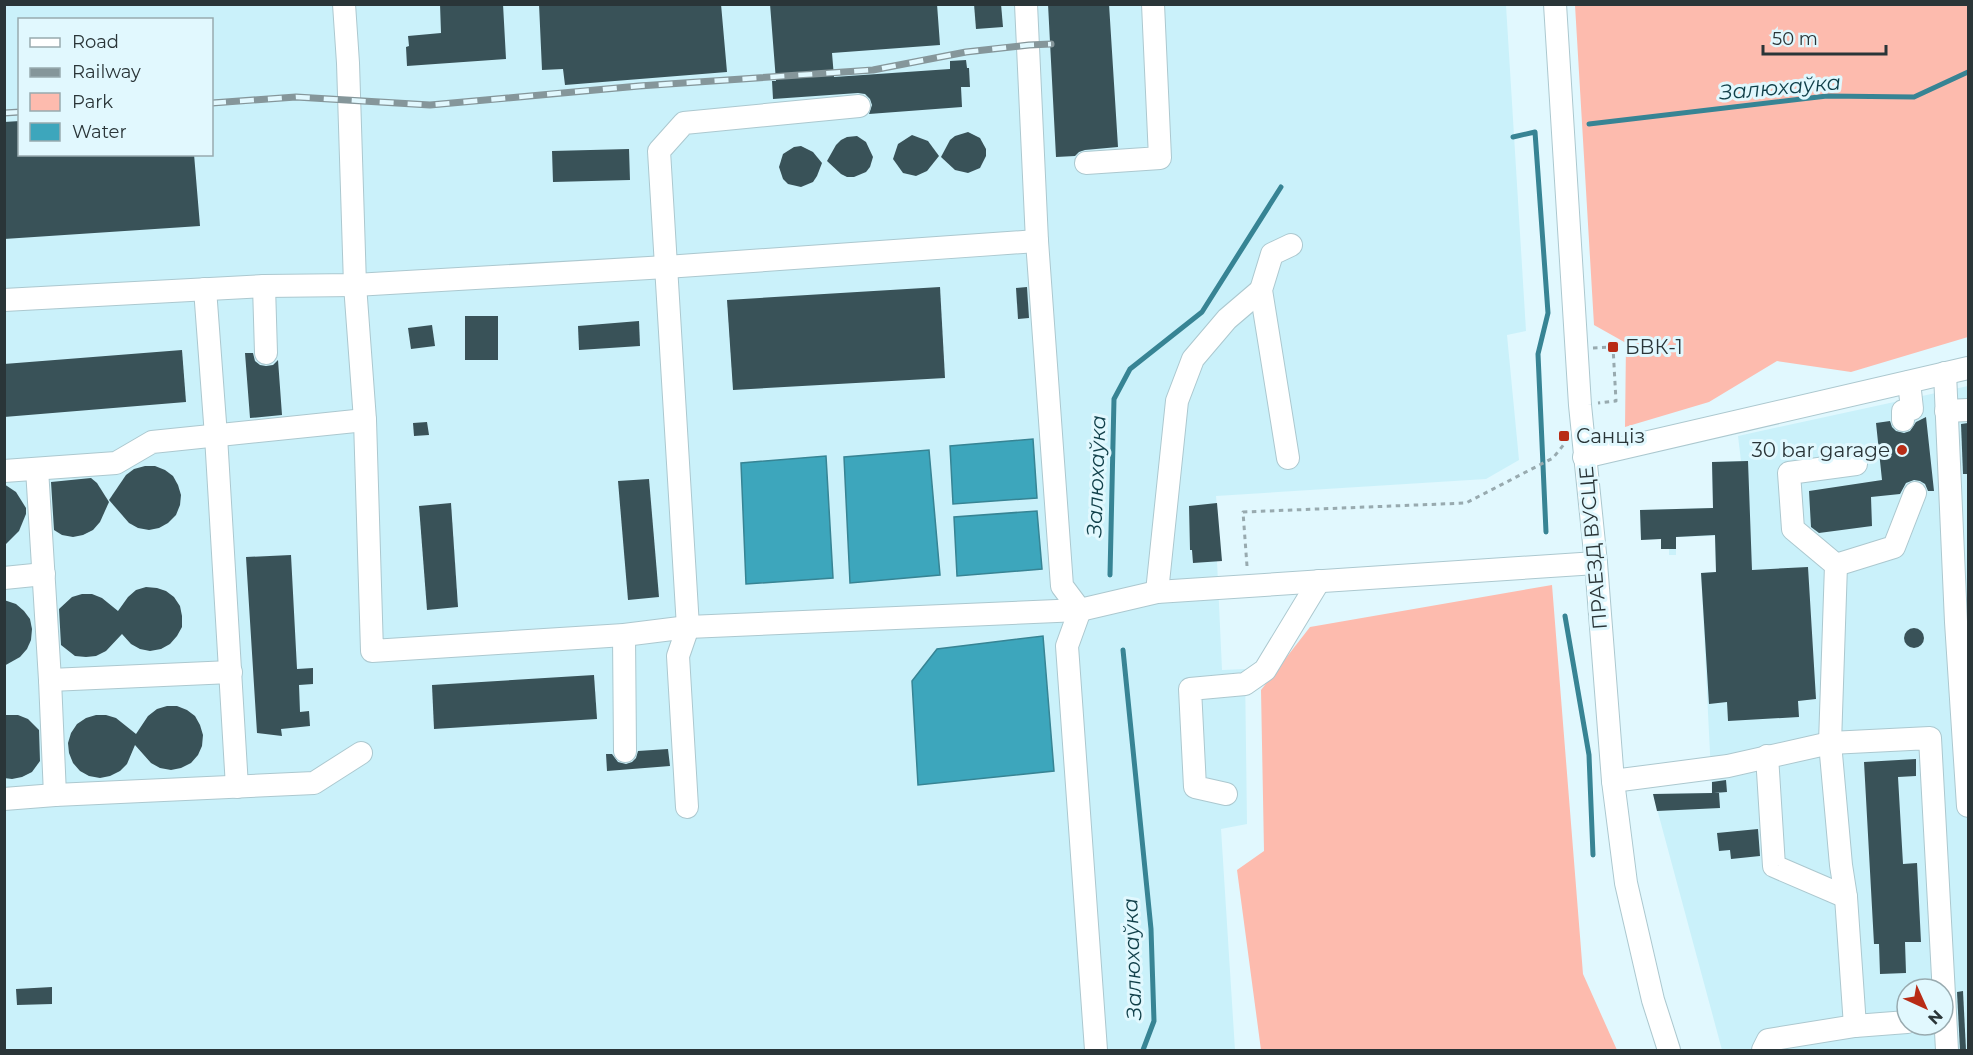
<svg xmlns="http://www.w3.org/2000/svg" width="1973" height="1055" viewBox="0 0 1973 1055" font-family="Montserrat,sans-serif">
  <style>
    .built { fill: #caf1fa; fill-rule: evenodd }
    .green { fill: #fdbbae }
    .water { fill: #3da6bc; stroke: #378494; stroke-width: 1.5 }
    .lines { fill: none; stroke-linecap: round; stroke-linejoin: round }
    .stream { stroke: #378494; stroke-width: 5 }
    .building { fill: #395258 }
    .minor-casing { stroke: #acc8cf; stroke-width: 24 }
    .path { stroke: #98aaaf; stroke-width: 3; stroke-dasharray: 4.5 4.5; stroke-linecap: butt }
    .minor { stroke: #fff; stroke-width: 22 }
    .rail-casing { stroke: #85969a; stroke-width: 7 }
    .rail { stroke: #e1f8fe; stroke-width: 4.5; stroke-dasharray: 14; stroke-linecap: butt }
    .poi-dot { fill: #b82c16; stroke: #e1f8fe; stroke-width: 2 }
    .labels { text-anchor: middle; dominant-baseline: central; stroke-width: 6; stroke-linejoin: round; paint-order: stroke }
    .poi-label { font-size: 20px; fill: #2a3538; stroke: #e1f8fe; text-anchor: start }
    .street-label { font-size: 20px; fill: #2a3538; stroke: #e1f8fe }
    .water-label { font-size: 21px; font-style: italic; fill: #103f49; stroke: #e1f8fe }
  </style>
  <rect width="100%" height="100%" fill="#e1f8fe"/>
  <g class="built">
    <path d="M5 5H1506L1526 331 1507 335 1519 460 1486 479 1216 496 1221 560 1217 561 1222 670 1245 669 1247 824 1221 829 1235 1050H5ZM20 20H212V154H20Z"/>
    <path d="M1968 386V1050H1722L1653 794 1712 793 1701 573 1716 572 1715 536 1676 537V555H1669V549H1661V539L1641 540 1640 510 1713 508 1712 462 1741 461 1738 436ZM1907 989H1943V1025H1907Z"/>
  </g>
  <g class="green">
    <polygon points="1575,5 1968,5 1968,337 1851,372 1777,361 1709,402 1625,427 1626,343 1594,325"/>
    <polygon points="1552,585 1583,974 1617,1050 1261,1050 1237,870 1264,851 1261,690 1310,627"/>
  </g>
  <g class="water">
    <polygon points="1033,439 1037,498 953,504 950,446"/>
    <polygon points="929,450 940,575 850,583 844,457"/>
    <polygon points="826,456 833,578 746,584 741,463"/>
    <polygon points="1037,511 1042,569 957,576 954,517"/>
    <polygon points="1043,636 1054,771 918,785 912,681 937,649"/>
  </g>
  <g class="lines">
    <g class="stream">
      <polyline points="1589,124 1827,96 1914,97 1968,72"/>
      <polyline points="1513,137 1535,132 1548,313 1538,354 1546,532"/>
      <polyline points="1110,575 1114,399 1130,369 1202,312 1281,187"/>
      <polyline points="1565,616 1589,755 1593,855"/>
      <polyline points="1123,650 1151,929 1154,1021 1143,1050"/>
    </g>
  </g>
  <g class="building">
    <polygon points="440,4 503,4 506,59 407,66 406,47 409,46 408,36 441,33"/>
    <polygon points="539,4 721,4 727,72 565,85 563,69 542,70"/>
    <polygon points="770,4 937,4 940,45 832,53 834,77 950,69 950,61 966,60 967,68 969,68 970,87 961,87 962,107 869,114 872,105 870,99 865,94 858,93 773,99 772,81 776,81"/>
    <polygon points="974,4 1001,4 1003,27 976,29"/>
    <polygon points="1048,4 1109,4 1118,147 1085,150 1079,152 1075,156 1056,157"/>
    <polygon points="20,121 20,154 194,154 200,226 4,239 4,122"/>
    <polygon points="968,132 980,138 986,149 986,156 980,168 968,173 955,170 941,157 950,140 955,136"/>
    <polygon points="912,135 928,141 939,156 927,171 916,176 903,173 893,159 898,144"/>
    <polygon points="857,136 866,142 873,157 870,167 866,172 854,177 847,177 841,174 827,161 836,145 841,140 847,137"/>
    <polygon points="801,146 813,152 822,163 817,176 813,182 801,187 788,184 783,179 779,167 783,154 794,147"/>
    <polygon points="629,149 630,180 553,182 552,151"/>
    <polygon points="940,287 945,378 733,390 727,300"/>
    <polygon points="1027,287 1029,318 1018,319 1016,288"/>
    <rect x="465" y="316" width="33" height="44"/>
    <polygon points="639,321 640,346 579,350 578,326"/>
    <polygon points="432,325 435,346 411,349 408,328"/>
    <polygon points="182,350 186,402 4,417 4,364"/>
    <polygon points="245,353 253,353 255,361 260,365 266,366 273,365 278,360 282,415 250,418"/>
    <polygon points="1926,417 1934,491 1928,491 1925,484 1920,481 1914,480 1906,483 1900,494 1871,497 1872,526 1819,533 1811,527 1809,491 1882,480 1876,423 1890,421 1892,427 1896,431 1904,433 1910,431 1916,422"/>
    <polygon points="427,422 429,435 414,436 413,423"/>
    <polygon points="1968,423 1968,474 1963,474 1961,424"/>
    <polygon points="1748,461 1752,570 1808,567 1816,699 1798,701 1799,717 1728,721 1727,702 1709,704 1701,573 1716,572 1715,535 1676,537 1676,549 1661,549 1661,539 1641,540 1640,510 1713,508 1712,462"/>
    <polygon points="145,466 155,466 165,470 173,476 178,485 181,495 180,505 176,515 168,523 159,528 149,530 138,528 129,523 109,500 126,475 134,469"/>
    <polygon points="91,478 97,483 109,502 100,522 93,530 83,535 73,537 62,535 54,530 51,482"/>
    <polygon points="649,479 659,597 628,600 618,481"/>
    <polygon points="4,484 16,492 26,508 26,514 19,531 4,546"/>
    <polygon points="451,503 458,607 427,610 419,506"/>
    <polygon points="1217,503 1222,561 1193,563 1192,550 1190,550 1189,506"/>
    <polygon points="291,555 297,669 313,668 313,684 299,685 300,712 309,711 310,726 281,729 282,736 257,733 246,557"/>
    <polygon points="146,587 157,588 166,591 174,597 180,606 182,616 182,627 177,636 170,644 161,649 150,651 140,649 131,644 122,634 106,651 96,656 86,657 75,656 61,645 59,609 72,597 82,594 92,594 102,598 118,611 128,597 136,590"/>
    <polygon points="4,600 16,604 24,611 30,619 32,629 31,640 27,649 20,657 4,666"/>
    <circle cx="1914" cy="638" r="10"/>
    <polygon points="594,675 597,719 434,729 432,685"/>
    <polygon points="167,706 177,706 187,710 195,716 200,725 203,735 202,746 198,755 191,763 181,768 171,770 160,768 151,763 135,745 127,764 120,771 110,776 100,778 89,776 80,771 73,763 69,753 68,743 71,733 77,724 86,718 96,715 106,715 116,718 136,734 148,716 157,709"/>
    <polygon points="4,715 18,715 28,719 39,730 40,761 32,772 22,777 12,779 4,778"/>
    <polygon points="668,749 670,766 607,771 606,754 612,754 618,762 626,764 632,762 636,758 638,751"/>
    <polygon points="1916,759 1916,776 1898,777 1903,864 1917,863 1921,942 1905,942 1906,973 1880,974 1879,944 1874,944 1864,762"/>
    <polygon points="1726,780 1727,792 1714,793 1719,793 1720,808 1657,811 1653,794 1712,793 1712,782"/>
    <polygon points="1758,829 1760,856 1731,859 1730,850 1719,851 1717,833"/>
    <polygon points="52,987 52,1004 17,1005 16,989"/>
    <polygon points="1963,991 1966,1050 1960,1050 1957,992"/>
  </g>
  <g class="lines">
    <g class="minor-casing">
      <g id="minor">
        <polyline points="344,4 348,63 355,285 365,420 372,651 624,635 688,627 1080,610 1157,592 1596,563"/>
        <polyline points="1026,4 1037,241 1062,586 1080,610 1067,646 1096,1050"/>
        <polyline points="1555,4 1580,405 1596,563 1613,781 1626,883 1653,1000 1669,1050"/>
        <polyline points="1086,163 1160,158 1153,4"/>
        <polyline points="264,286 266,353"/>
        <polyline points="205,289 216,436 237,787"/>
        <polyline points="4,300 264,286 355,285 666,267 1037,241"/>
        <polyline points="1945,373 1956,622 1968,806"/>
        <polyline points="1946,411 1968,410"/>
        <polyline points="1903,420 1903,411 1912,409 1909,382"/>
        <polyline points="1584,457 1968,368"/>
        <polyline points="1288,458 1261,290 1272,254 1291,245"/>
        <polyline points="1856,464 1789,473 1793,529 1836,565 1830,743 1841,865 1846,897 1855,1026 1907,1022"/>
        <polyline points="37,469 50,680 55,795"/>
        <polyline points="4,471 116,463 152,442 365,420"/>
        <polyline points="1836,565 1894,547 1915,493"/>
        <polyline points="4,578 44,574"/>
        <polyline points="1157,592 1177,401 1193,359 1227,319 1261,290"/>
        <polyline points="624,635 625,751"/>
        <polyline points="50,680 231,672"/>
        <polyline points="1767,756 1774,866 1846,897"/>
        <polyline points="1613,781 1728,766 1830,743 1930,738 1947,1050"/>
        <polyline points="1226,794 1195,787 1190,689 1245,684 1265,670 1319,581"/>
        <polyline points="4,799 55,795 314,783 361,753"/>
        <polyline points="687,807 678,656 688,627 659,151 684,123 859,106"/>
        <polyline points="1763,1050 1768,1040 1855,1026"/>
      </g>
    </g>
    <g class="path">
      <polyline points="1593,348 1613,347 1616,401 1598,403"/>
      <polyline points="1247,566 1243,512 1466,503 1553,458 1565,443"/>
    </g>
    <use href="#minor" class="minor"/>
    <g class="rail-casing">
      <g id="rail">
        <polyline points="212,103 296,97 430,105 639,86 873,70 966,52 1029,45 1051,44"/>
        <polyline points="4,113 20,112"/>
      </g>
    </g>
    <use href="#rail" class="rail"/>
  </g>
  <g class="poi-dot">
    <rect x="1607" y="341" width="12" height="12" rx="3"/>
    <rect x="1558" y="430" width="12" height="12" rx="3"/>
    <circle cx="1902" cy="450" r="6"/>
  </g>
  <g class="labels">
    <g class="poi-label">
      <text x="1625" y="347">БВК-1</text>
      <text x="1576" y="436">Санціз</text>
      <text x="1890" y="450" text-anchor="end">30 bar garage</text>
    </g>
    <g class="street-label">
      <text transform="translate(1593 548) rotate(-95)">ПРАЕЗД ВУСЦЕ</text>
    </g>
    <g class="water-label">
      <text transform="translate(1780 87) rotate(-5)">Залюхаўка</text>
      <text transform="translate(1096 476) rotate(-88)">Залюхаўка</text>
      <text transform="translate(1132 959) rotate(-92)">Залюхаўка</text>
    </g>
  </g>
  <rect width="1973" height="1055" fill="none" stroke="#2a3538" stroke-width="12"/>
  <rect x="18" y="18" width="195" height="138" fill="#e1f8fe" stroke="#98aaaf" stroke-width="1.5"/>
  <rect x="30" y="38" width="30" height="9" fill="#ffffff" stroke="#98aaaf" stroke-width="1.5"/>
  <text x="72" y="48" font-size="18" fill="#2a3538">Road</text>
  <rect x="30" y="68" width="30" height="9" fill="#85969a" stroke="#98aaaf" stroke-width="1.5"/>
  <text x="72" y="78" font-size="18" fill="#2a3538">Railway</text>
  <rect x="30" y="93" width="30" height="18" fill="#fdbbae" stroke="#98aaaf" stroke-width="1.5"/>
  <text x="72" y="108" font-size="18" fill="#2a3538">Park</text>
  <rect x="30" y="123" width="30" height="18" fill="#3da6bc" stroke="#98aaaf" stroke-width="1.5"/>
  <text x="72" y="138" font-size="18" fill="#2a3538">Water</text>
  <g transform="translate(1925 1007) rotate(135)"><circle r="28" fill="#e1f8fe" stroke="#98aaaf" stroke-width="1.5"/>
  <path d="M0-4.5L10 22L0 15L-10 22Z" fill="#b82c16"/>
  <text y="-9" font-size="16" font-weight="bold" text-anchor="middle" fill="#2a3538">N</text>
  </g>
  <path d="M1763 45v9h123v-9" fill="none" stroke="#2a3538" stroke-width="3"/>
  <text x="1772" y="45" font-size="18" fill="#2a3538" stroke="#e1f8fe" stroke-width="4.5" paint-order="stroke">50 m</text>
</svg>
